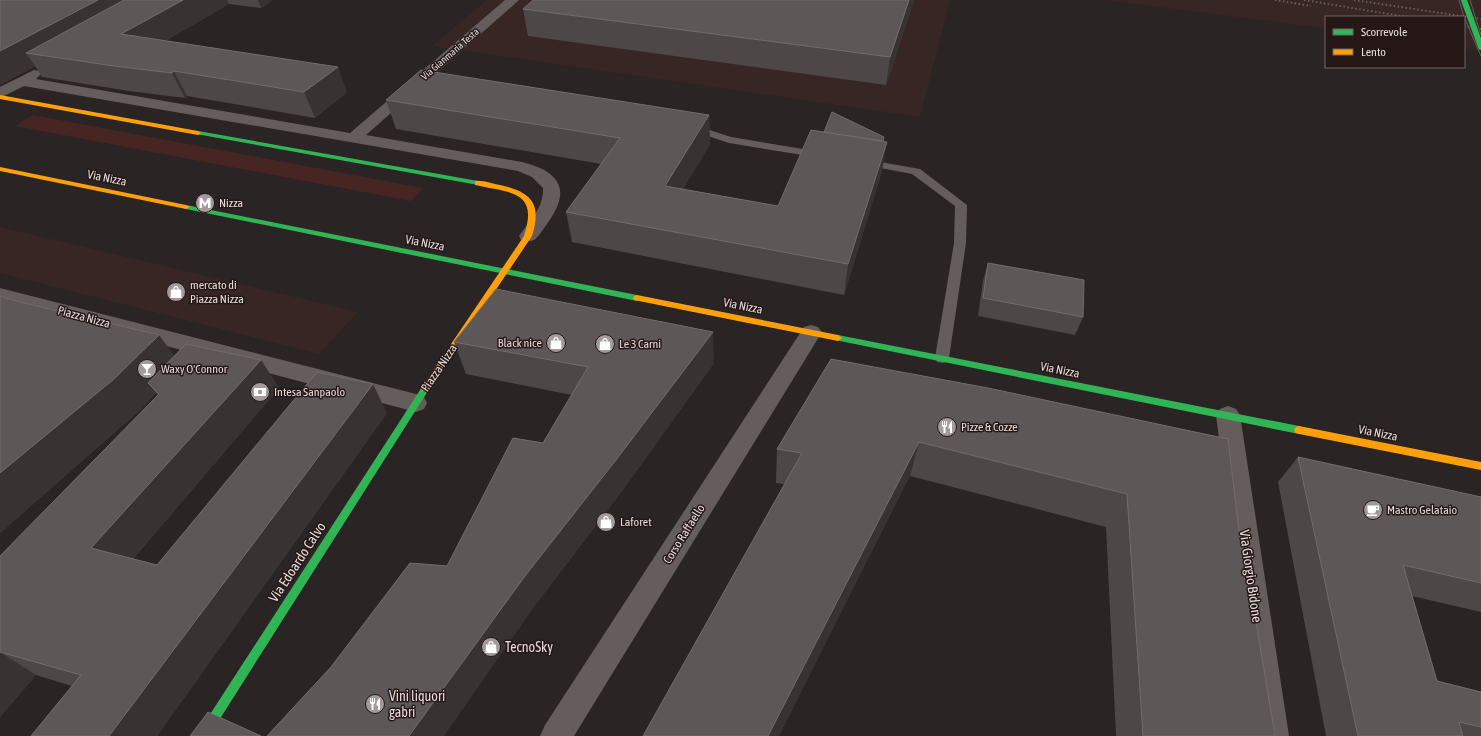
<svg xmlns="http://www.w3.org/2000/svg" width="1481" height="736" viewBox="0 0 1481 736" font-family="'Asap Condensed',sans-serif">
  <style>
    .built { fill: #382625 }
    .green { fill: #462523 }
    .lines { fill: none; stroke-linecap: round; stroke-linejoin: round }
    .lane { fill: #655d5c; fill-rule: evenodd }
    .street { fill: #655d5c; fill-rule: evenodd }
    .fast { fill: #30b455; fill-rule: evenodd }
    .slow { fill: #ff9f0a; fill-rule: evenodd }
    .tram { stroke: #666060; stroke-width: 1 }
    .rail { stroke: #666060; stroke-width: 2; stroke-dasharray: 1.5 2.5; stroke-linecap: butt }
    .fast-bridge { stroke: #30b455; stroke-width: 6 }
    .wall { fill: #4d4747 }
    .shaded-wall { fill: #383232 }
    .building { fill: #5e5757; stroke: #736c6b }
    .labels { text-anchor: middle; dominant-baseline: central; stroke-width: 3; stroke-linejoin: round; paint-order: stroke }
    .far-street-label { font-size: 10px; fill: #e4dbda; stroke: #241716 }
    .street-label { font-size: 12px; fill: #e4dbda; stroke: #241716 }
    .poi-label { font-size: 12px; fill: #e4dbda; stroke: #241716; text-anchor: start }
    .near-street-label { font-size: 14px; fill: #e4dbda; stroke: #241716 }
    .near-poi-label { font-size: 14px; fill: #e4dbda; stroke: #241716; text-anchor: start }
  </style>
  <rect width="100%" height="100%" fill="#2a2424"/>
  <g class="built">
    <polygon points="487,0 950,0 920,117 432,46"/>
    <polygon points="1104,0 1481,0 1481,51 1464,48 1464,17 1326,17 1326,28"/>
    <polygon points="0,227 358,312 319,354 0,273"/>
  </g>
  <polygon class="green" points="33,115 423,188 411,201 15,126"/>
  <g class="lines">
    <g class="lane">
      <polygon points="691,124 731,137 821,152 827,155 821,158 729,143 687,129 686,127 687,125"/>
      <polygon points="863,159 920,169 967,205 966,243 949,358 947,362 942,363 937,362 935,358 954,243 955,206 912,174 859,164 857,162"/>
    </g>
    <g class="street">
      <path d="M505 0H519L366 135 522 162C558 171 572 188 549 221 545 226 539 237 534 240 529 242 526 241 521 240L519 236C529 221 544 208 543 188L532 177 518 171 24 86 0 98V87L34 70 39 71 41 74 36 79 350 133Z"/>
      <polygon points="0,288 416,394 424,397 427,403 424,409 416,412 0,302"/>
      <polygon points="811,325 818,327 822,332 574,736 540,736 545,725 804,327"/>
      <polygon points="1228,406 1236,409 1240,415 1289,736 1257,736 1216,415 1220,409"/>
    </g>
    <g class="fast">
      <polygon points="198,131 478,181 482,183 478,185 196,134 195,133"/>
      <polygon points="183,205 186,205 637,295 641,298 637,301 186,209 182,207"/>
      <polygon points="838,335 1299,426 1302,427 1304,430 1302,433 1299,434 835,340 834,338"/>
      <polygon points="425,386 428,387 430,389 428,391 209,736 196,736 422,387"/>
    </g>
    <g class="slow">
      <polygon points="0,95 198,131 201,133 198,135 0,99"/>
      <polygon points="0,167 186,205 190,207 186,209 0,171"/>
      <path d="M475 181C483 180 493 184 500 185 532 192 542 204 532 236L428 391H422L420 389 422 387 524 236C539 190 510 193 475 185Z"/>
      <polygon points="637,295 838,335 842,338 838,341 634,300 633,298 634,296"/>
      <polygon points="1299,426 1481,462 1481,470 1299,434 1296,433 1294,430 1296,427"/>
    </g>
    <g class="tram">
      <polyline points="1459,0 1464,17"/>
      <polyline points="1470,0 1481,35"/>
      <polyline points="1464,17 1481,56"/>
    </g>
    <g class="rail">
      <polyline points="1275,0 1311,6"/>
      <polyline points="1304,0 1407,17"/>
      <polyline points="1354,0 1481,19"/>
      <polyline points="1464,26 1481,29"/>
    </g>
    <polyline class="fast-bridge" points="1464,0 1481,47"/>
  </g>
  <g class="wall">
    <polygon points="0,0 273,0 261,8 229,4 165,41 347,92 315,118 187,96 185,98 129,91 42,77 35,66 0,85"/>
    <polygon points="914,0 886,85 528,36 523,9"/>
    <polygon points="386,100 709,115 710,144 683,189 778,206 883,141 882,171 844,295 572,242 566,212 601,164 396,129"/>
    <polygon points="988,263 1083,317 1075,335 978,316 983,281"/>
    <polygon points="0,296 174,356 261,360 279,388 133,559 157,565 387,413 157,736 31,736 72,686 36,675 0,717 0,556 158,395 156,393 140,410 0,533"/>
    <polygon points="454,342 714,363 622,491 536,604 447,566 543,443 572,395 466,374"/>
    <polygon points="988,388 1244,573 1275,736 1116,736 1106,527 910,476 785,484 776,483 777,449"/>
    <polygon points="1298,457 1481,497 1481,612 1412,596 1437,681 1481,692 1481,736 1326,736 1278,482"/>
  </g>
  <g class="shaded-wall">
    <polygon points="98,0 154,0 26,53 35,66 0,85 0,51"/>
    <polygon points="183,0 227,0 229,4 135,58 121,34"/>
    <polygon points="258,0 273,0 261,8"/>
    <polygon points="909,0 914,0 886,85 890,57"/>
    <polygon points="338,67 347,92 315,118 304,92"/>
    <polygon points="174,71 187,96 185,98 172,73"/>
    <polygon points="709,115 710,144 667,216 665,186"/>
    <polygon points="887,142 882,171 844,295 848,264"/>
    <polygon points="713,332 714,363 622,491 536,604 444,736 409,736 525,576"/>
    <polygon points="159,335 182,366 148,383 156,393 140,410 0,533 0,473"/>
    <polygon points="261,360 279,388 120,574 91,548"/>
    <polygon points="373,384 387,413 157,736 109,736"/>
    <polygon points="919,442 910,476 779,736 768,736"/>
    <polygon points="0,652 36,675 0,717"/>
  </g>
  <g class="building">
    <polygon points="0,0 98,0 0,51"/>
    <polygon points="124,0 183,0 121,34 338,67 304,92 174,71 172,73 114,66 26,53"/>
    <polygon points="533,0 909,0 890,57 523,9"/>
    <polygon points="421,70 709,115 665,186 778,206 811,130 887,142 848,264 566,212 620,138 386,100"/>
    <polygon points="832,112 884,137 883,141 824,132"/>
    <polygon points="988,263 1084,280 1083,317 983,298"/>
    <polygon points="496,289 713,332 616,460 525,576 409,736 267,736 331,667 410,563 447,566 513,438 543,443 588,367 454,342"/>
    <polygon points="0,296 16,301 159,335 114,379 0,473"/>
    <polygon points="186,344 261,360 91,548 157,565 317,372 373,384 109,736 31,736 81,675 0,652 0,556 159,394 148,383"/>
    <polygon points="831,359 988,388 1228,439 1244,573 1248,574 1275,736 1143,736 1127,494 919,442 768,736 643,736 802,453 777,449"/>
    <polygon points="1298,457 1481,497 1481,583 1403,565 1437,681 1481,692 1481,727 1459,722 1463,736 1358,736"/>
    <polygon points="208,712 261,736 190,736"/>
  </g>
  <defs>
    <g id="metro-disc" transform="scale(1)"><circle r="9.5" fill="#a39b9a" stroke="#241716"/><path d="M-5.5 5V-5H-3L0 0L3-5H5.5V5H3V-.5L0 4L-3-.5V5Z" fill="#fff"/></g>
    <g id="shop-disc" transform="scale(1)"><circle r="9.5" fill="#a39b9a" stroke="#241716"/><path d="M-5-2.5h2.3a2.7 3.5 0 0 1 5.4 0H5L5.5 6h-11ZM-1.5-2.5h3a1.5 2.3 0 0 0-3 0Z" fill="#fff"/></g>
    <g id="bar-disc" transform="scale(1)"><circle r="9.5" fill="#a39b9a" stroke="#241716"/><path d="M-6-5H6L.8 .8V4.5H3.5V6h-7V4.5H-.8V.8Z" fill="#fff"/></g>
    <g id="bank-disc" transform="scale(1)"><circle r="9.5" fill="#a39b9a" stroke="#241716"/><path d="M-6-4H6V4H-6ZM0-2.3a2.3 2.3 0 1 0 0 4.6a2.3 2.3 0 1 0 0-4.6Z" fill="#fff"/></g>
    <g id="restaurant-disc" transform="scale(1)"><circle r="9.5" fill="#a39b9a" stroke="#241716"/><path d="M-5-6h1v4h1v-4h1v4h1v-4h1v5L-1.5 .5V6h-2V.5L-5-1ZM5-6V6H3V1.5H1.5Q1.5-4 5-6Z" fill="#fff"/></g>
    <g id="cafe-disc" transform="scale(1)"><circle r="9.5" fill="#a39b9a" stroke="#241716"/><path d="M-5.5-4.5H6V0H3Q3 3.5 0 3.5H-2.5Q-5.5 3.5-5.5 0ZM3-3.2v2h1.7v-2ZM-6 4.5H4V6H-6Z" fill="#fff"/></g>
  </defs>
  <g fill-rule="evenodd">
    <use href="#metro-disc" x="205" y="203"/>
    <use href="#shop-disc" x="176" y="292"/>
    <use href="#shop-disc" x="556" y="343"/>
    <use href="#shop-disc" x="605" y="344"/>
    <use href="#bar-disc" x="147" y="369"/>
    <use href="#bank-disc" x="260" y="392"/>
    <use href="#restaurant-disc" x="947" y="427"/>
    <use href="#cafe-disc" x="1373" y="510"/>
    <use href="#shop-disc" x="606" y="522"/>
    <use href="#shop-disc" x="491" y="647"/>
    <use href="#restaurant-disc" x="375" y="704"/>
  </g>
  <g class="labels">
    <g class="far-street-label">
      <text transform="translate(450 54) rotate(-41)">Via Gianmaria Testa</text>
    </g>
    <g class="street-label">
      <text transform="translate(107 178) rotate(11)">Via Nizza</text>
      <text transform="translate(425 243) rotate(11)">Via Nizza</text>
      <text transform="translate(743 306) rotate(11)">Via Nizza</text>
      <text transform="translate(84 317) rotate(15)">Piazza Nizza</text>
      <text transform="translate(439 368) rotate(-56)">Piazza Nizza</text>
      <text transform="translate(1060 370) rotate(11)">Via Nizza</text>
      <text transform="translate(1378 433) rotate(11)">Via Nizza</text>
      <text transform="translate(684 534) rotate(-58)">Corso Raffaello</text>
    </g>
    <g class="poi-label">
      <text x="219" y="203">Nizza</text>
      <text x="190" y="285">mercato di<tspan x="190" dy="14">Piazza Nizza</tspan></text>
      <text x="542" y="343" text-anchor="end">Black nice</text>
      <text x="619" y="344">Le 3 Carni</text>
      <text x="161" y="369">Waxy O'Connor</text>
      <text x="274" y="392">Intesa Sanpaolo</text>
      <text x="961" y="427">Pizze &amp; Cozze</text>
      <text x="1387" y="510">Mastro Gelataio</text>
      <text x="620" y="522">Laforet</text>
    </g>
    <g class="near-street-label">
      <text transform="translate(297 562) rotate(-57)">Via Edoardo Calvo</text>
      <text transform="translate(1251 576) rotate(82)">Via Giorgio Bidone</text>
    </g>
    <g class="near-poi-label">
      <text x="505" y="647">TecnoSky</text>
      <text x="389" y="696">Vini liquori<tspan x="389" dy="16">gabri</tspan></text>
    </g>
  </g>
  <rect x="1325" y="16" width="140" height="52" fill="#241716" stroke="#716564"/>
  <rect x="1333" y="29" width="20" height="6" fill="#30b455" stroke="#716564"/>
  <text x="1361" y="36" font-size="12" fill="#e4dbda">Scorrevole</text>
  <rect x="1333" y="49" width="20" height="6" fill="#ff9f0a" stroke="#716564"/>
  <text x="1361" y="56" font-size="12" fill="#e4dbda">Lento</text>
</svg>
